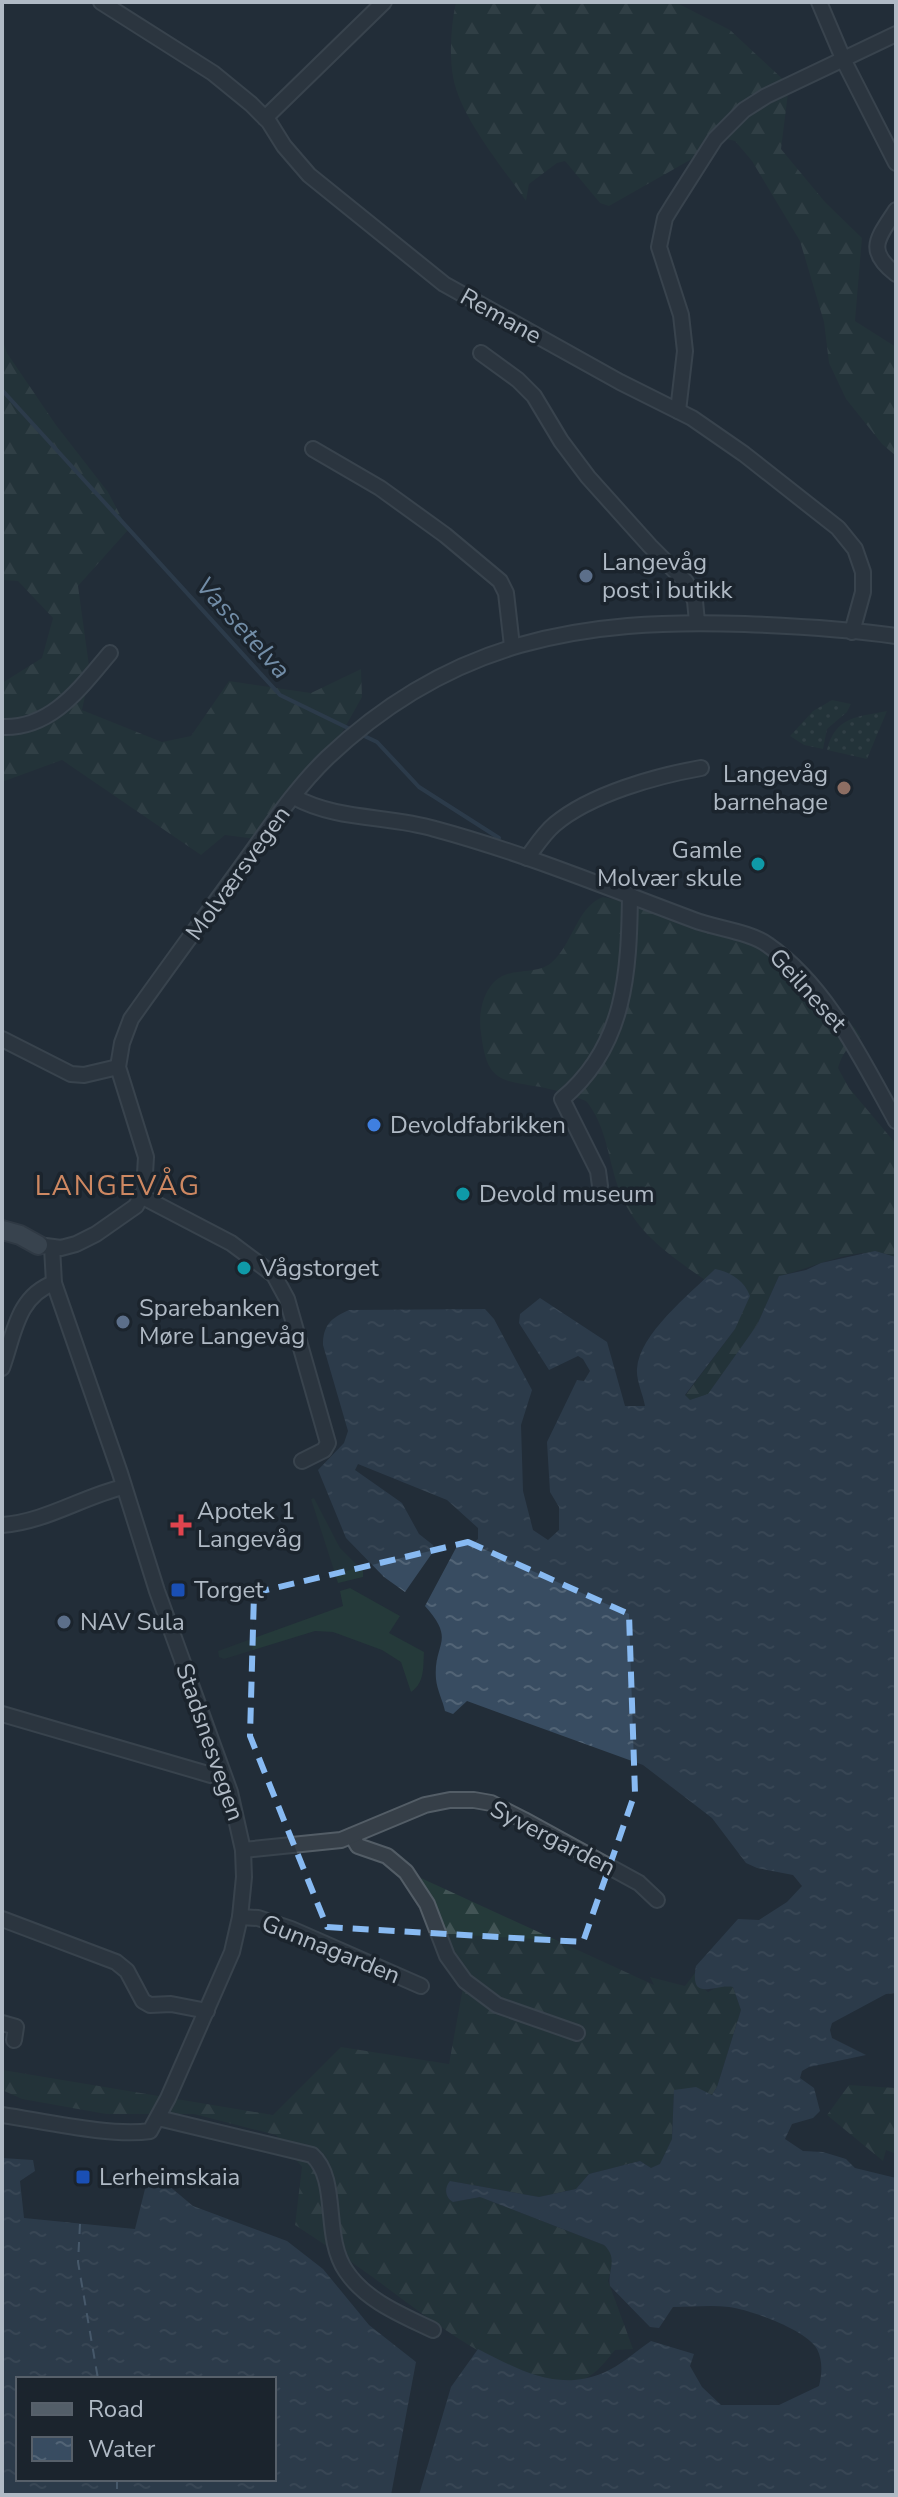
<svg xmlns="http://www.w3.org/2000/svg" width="898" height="2497" viewBox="0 0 898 2497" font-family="'Nunito Sans',sans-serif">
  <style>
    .grass { fill: #253a3a }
    .forest { fill: url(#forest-firs) }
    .park { fill: url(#park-dots) }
    .water { fill: url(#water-ripples); fill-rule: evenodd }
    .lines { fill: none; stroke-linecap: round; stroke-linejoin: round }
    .stream { stroke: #384c61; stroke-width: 4 }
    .ferry { stroke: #728da7; stroke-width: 2; stroke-dasharray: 10 8; stroke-linecap: butt }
    .minor-casing { stroke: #535d66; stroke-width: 18 }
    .major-casing { stroke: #3f4852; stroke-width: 22 }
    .minor { stroke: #363f48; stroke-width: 14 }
    .major { stroke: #535e68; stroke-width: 18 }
    .marked { fill: none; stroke: #88baf2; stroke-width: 6; stroke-dasharray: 16 10; stroke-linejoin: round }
    .service-dot { fill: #5c6f8a; stroke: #1b242d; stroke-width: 3 }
    .education-dot { fill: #8d6e63; stroke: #1b242d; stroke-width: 3 }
    .culture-dot { fill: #0f9aa8; stroke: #1b242d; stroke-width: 3 }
    .shop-dot { fill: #3f7fe0; stroke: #1b242d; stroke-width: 3 }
    .health-dot { fill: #e0444e; stroke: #1b242d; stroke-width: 3 }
    .transit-dot { fill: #1a4fb4; stroke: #1b242d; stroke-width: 3 }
    .labels { text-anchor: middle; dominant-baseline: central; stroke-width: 7; stroke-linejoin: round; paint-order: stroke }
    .street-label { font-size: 24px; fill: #b0bac5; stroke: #1b242d }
    .poi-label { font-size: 24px; fill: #b0bac5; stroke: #1b242d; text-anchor: start }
    .water-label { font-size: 26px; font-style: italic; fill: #728da7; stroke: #1b242d }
    .quarter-label { font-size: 28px; letter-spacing: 2px; fill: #ce8862; stroke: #1b242d }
  </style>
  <defs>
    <pattern id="forest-firs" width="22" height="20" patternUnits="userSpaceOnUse" patternTransform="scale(2)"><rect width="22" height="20" fill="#253a3a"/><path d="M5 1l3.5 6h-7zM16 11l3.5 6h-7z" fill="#425455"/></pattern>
    <pattern id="park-dots" width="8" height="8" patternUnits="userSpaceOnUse" patternTransform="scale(2)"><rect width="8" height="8" fill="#253a3a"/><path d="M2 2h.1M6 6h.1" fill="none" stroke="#425455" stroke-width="1.8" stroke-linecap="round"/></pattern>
    <pattern id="water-ripples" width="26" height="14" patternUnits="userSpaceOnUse" patternTransform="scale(2)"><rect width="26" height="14" fill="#384c61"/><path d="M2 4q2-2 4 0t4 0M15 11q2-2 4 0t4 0" fill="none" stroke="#526476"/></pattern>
  </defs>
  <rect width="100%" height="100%" fill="#222d38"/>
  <g class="grass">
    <polygon points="314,1498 340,1548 363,1571 363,1577 338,1583 311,1499"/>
    <path d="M350 1588 400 1616 389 1633 424 1652C423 1667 425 1683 411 1692L401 1662 382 1650 333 1632 315 1631 224 1659 219 1657 218 1651 343 1606 340 1591Z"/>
  </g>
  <g class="forest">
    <path d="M456 2H675L730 30 789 85 781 149 825 202 862 238 855 321 896 347V456L882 444 846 399 829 363 824 322 800 241 752 161 735 141 727 139 609 206 600 203 565 161 557 163 529 184 526 201C503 168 460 117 453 77 449 53 451 25 456 2Z"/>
    <polygon points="2,338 7,353 56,425 108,492 128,530 78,586 90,673 82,710 162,742 191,736 229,681 311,693 361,669 362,697 320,772 263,840 225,835 201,855 62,760 2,782 2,683 42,658 53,618 18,581 2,580"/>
    <path d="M603 897 637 904 765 943 855 1028 861 1037C849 1044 842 1054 838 1068L849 1088 896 1144V1257C860 1242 815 1268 779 1276L757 1325 708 1395 690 1401 685 1396 735 1329 715 1269 705 1280C668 1254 633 1231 618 1187 608 1158 606 1125 586 1101 573 1096 559 1091 545 1088 501 1080 487 1084 481 1033 478 1016 482 994 494 982 510 966 534 976 551 963 572 946 577 906 603 897Z"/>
    <path d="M410 1873 654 1985 650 1977 685 1986 695 1973 696 1983 708 1992 723 1984 733 1987 741 2010 717 2087 712 2095 674 2090 672 2139 660 2165 651 2168 640 2161 589 2174 576 2189 539 2197 450 2181 446 2192 453 2202 480 2197 604 2245 610 2251 613 2263 608 2281 610 2286 633 2349 615 2350C603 2364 594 2379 573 2382 513 2388 418 2310 371 2276 346 2258 320 2242 295 2225L302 2167 276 2135 194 2114H106L22 2099 2 2090 3 2070 273 2115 341 2047 449 2064 464 1982Z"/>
    <polygon points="849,2085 896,2088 896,2154 886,2150 883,2161 827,2115"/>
  </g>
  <g class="park">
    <polygon points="832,700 851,704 847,712 827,729 823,749 804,745 790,736 813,711"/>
    <path d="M887 711 867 759 827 750C835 716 858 717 887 711Z"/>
  </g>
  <g class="water">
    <path d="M875 1251 896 1257V1993L886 1994 832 2023 830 2030 832 2038 866 2055 809 2067 802 2071 800 2078 814 2088 820 2111 813 2118 792 2124 785 2139 803 2151 823 2152 846 2159 855 2168 896 2178V2495H419L451 2387 478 2349C519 2370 557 2392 603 2373 620 2366 636 2351 651 2341L694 2354 690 2366 702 2387 721 2405H779L819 2386C822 2374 823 2361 817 2349 807 2330 751 2310 729 2307 711 2305 691 2307 673 2307L659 2328 650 2327 610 2286C607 2271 619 2259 604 2245L480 2197 453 2202C445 2197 444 2188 450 2181L539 2197 576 2189 589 2174 640 2161 651 2168 660 2164 672 2139 674 2090 696 2087 712 2095 717 2087 741 2010 733 1987C715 1983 689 2004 696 1966L738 1919 759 1920 787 1902 802 1886 793 1875 757 1868 746 1863 712 1818 643 1765 467 1701 453 1714 445 1711C443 1701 437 1690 436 1679 433 1642 457 1642 425 1606L457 1546 471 1545 478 1539V1528L447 1500 358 1464 355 1470 402 1503 419 1534 433 1545 435 1549 405 1592 384 1577 346 1538 318 1470 344 1443 348 1431 323 1345C323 1325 331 1318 349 1310L485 1309 494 1319 532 1390 521 1425 523 1491 533 1530 548 1540 559 1530V1507L550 1492 547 1442 577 1380 584 1381 590 1371 583 1359 578 1356 549 1370 519 1323 520 1314 540 1298 607 1342 625 1406H645C643 1394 636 1380 637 1369 639 1334 691 1293 715 1269 730 1272 744 1280 750 1296L735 1329 685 1395 690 1400 708 1394 757 1325 779 1276 806 1270 821 1263Z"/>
    <path d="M2 2158 33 2160 35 2171 20 2181 24 2218 135 2229 148 2177 162 2180 193 2206 287 2241 323 2269 369 2325 416 2362 391 2495H2ZM18 2379H274V2479H18Z"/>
  </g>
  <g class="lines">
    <g class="stream">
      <polyline points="2,390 280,695 352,730"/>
      <polyline points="360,734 377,742 419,787 499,838"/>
    </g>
    <g class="ferry">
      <polyline points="80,2224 78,2262 98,2379"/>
      <polyline points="117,2479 117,2495"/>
    </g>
    <g class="minor-casing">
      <g id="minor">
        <polyline points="101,2 213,73 251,104 269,122 284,146 309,175 444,284 620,382 692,418 744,454 838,528 855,549 863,572 863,592 852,632"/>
        <polyline points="819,2 845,63 896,163"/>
        <polyline points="265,118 384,2"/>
        <path d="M896 210C878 238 865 250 896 274"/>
        <polyline points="481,353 518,380 534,396 561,441 588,477 650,546 686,582 695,601 697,622"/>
        <polyline points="678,411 685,351 681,315 659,247 665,218 673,205 715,139 744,110 766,96 896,34"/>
        <polyline points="313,449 380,488 445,535 500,581 506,593 512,646"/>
        <path d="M2 727C52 729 81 687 110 653"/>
        <path d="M294 797C338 821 388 815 435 829 524 853 608 888 694 920 715 928 751 932 768 945 827 986 862 1060 896 1121"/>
        <path d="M527 858C536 846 544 833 555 824 591 794 656 776 701 768"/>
        <polyline points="2,1039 71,1074 84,1075 118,1067"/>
        <path d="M600 1186 598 1171 562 1099C626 1046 629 971 630 895"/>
        <polyline points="141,1196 231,1243 274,1275 287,1299 328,1443 324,1450 302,1461"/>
        <path d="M38 1245 61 1248 76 1244 96 1234 136 1206 144 1190 146 1157 118 1067 122 1043 131 1019C167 968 204 918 241 867 268 830 294 790 327 758 450 641 581 618 745 624 795 626 847 629 896 636"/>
        <path d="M2 1368C14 1335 17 1296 54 1283"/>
        <path d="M2 1525C45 1522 82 1497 123 1487"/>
        <polyline points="2,1714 211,1775 222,1774"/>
        <polyline points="352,1836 358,1846 387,1856 406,1872 427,1904 447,1956 465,1981 497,2005 577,2033"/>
        <polyline points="243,1850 341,1840 425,1805 450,1800 474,1800 491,1803 524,1820 639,1883 657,1900"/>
        <polyline points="240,1917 258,1918 291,1929 421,1986"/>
        <polyline points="2,1919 116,1962 127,1971 143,2001 150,2005 171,2004 207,2011"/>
        <polyline points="2,2023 16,2027 14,2040"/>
        <path d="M2 2115C43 2121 112 2137 150 2131L168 2098 232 1952 240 1917 244 1877 243 1850 230 1792 157 1591 120 1473 54 1283 52 1247"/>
        <path d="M158 2118 312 2155C340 2180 322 2236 346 2271 366 2301 402 2315 433 2330"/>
      </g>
    </g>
    <g class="major-casing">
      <polyline id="major" points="2,1230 20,1235 38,1245"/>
    </g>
    <use href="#minor" class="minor"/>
    <use href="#major" class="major"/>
  </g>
  <path d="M0 0H898V2497H0ZM468 1542 629 1614 635 1793 583 1942 327 1927 250 1736 254 1593Z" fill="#222d38" fill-opacity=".55" fill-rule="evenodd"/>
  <path class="marked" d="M468 1542 629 1614 635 1793 583 1942 327 1927 250 1736 254 1593Z"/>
  <g class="service-dot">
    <circle cx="586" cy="576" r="8"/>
    <circle cx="123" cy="1322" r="8"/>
    <circle cx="64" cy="1622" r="8"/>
  </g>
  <circle class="education-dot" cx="844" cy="788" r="8"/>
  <g class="culture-dot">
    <circle cx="758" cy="864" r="8"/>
    <circle cx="463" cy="1194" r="8"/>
    <circle cx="244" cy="1268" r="8"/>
  </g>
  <circle class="shop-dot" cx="374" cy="1125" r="8"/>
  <path class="health-dot" d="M177 1513h8v8h8v8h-8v8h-8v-8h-8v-8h8z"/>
  <g class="transit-dot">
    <rect x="170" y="1582" width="16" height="16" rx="4"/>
    <rect x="75" y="2169" width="16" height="16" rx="4"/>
  </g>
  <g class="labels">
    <g class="street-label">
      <text transform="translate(501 316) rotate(29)">Remane</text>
      <text transform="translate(238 873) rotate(-54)">Molværsvegen</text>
      <text transform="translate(808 990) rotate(48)">Geilneset</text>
      <text transform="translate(210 1742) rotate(71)">Stadsnesvegen</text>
      <text transform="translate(553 1838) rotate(27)">Syvergarden</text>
      <text transform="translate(331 1949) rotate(22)">Gunnagarden</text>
    </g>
    <g class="poi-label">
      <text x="602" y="562">Langevåg<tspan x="602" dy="28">post i butikk</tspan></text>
      <text x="828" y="774" text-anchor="end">Langevåg<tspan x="828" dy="28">barnehage</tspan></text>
      <text x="742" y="850" text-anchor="end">Gamle<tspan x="742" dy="28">Molvær skule</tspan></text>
      <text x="390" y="1125">Devoldfabrikken</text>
      <text x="479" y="1194">Devold museum</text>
      <text x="260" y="1268">Vågstorget</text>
      <text x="139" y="1308">Sparebanken<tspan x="139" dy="28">Møre Langevåg</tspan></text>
      <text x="197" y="1511">Apotek 1<tspan x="197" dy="28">Langevåg</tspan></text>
      <text x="194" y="1590">Torget</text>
      <text x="80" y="1622">NAV Sula</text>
      <text x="99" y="2177">Lerheimskaia</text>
    </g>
    <g class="water-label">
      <text transform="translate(243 628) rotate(48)">Vassetelva</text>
    </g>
    <g class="quarter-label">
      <text x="118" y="1186">LANGEVÅG</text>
    </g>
  </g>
  <rect width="898" height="2497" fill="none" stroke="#b0bac5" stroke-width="8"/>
  <rect x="16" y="2377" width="260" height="104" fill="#1b242d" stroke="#57606a" stroke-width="2"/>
  <rect x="32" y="2403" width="40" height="12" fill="#535e68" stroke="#57606a" stroke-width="2"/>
  <text x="88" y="2417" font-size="24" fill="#b0bac5">Road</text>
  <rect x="32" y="2437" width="40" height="24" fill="url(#water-ripples)" stroke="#57606a" stroke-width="2"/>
  <text x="88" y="2457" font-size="24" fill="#b0bac5">Water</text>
</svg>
